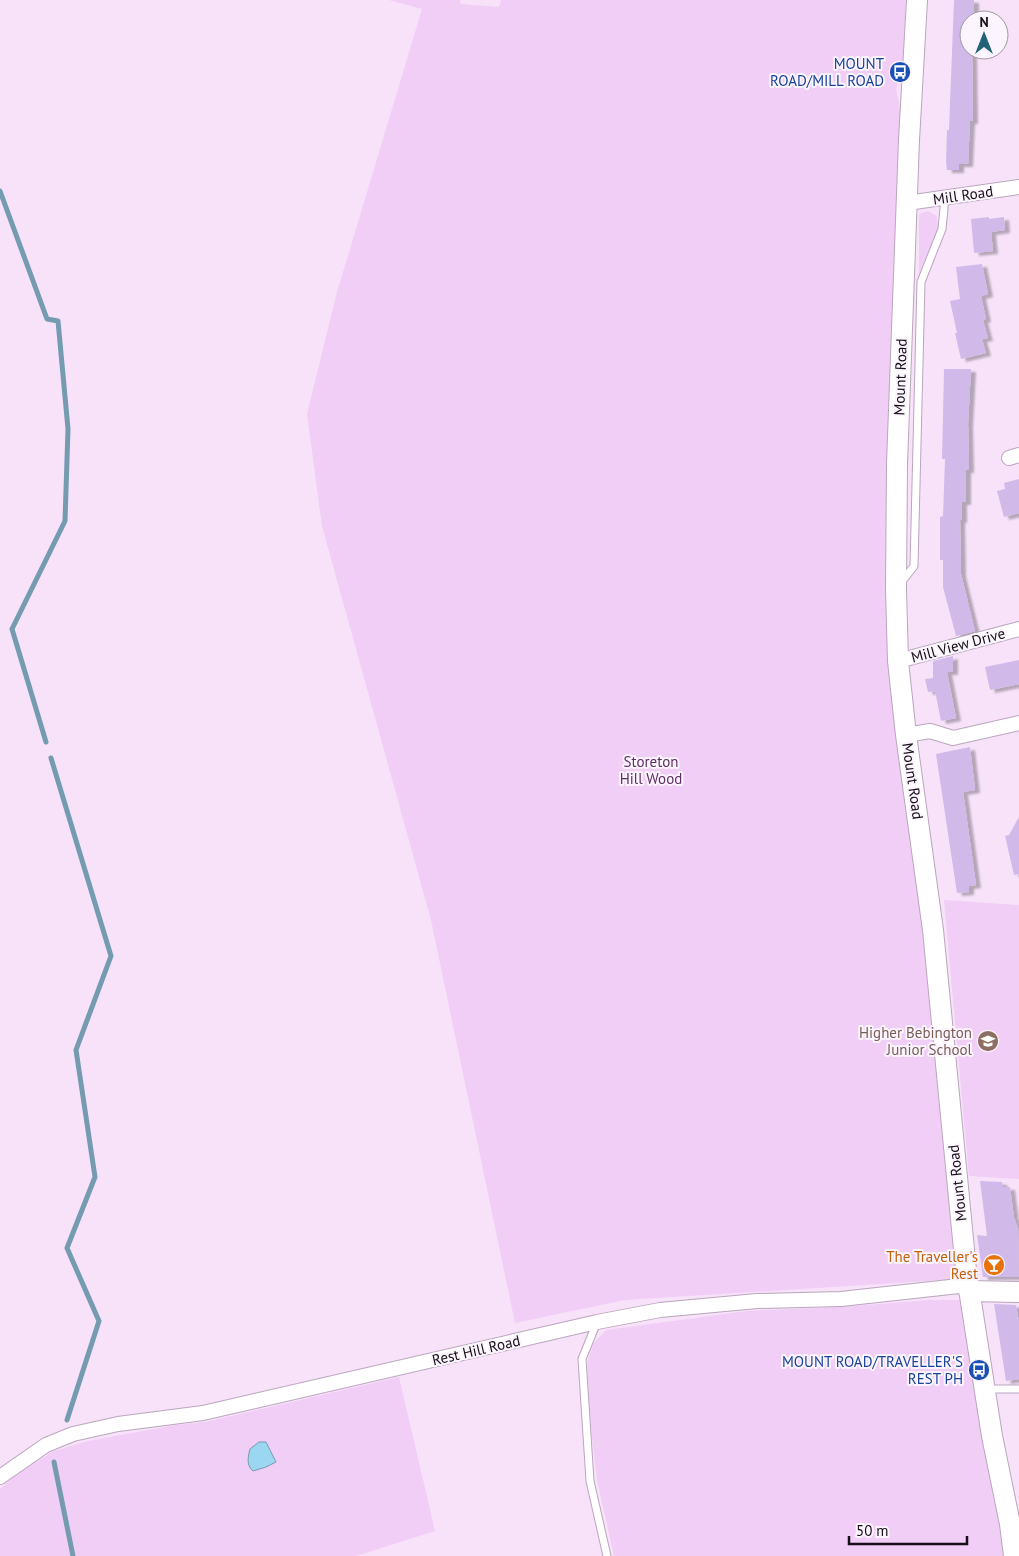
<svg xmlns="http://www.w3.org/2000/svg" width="1019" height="1556" viewBox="0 0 1019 1556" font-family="'PT Sans',sans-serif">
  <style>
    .green { fill: #f1cef6 }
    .water { fill: #9cd7f2; stroke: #749bb0 }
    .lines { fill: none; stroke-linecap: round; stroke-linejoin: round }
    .stream { stroke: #749bb0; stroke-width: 5 }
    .building { fill: #d1baea; filter: url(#shadow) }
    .lane-casing { stroke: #baa6bd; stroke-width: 9 }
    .street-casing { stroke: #baa6bd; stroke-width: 16 }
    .secondary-casing { stroke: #baa6bd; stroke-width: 22 }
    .lane { stroke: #fff; stroke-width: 7 }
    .street { stroke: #fff; stroke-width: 14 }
    .secondary { stroke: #fff; stroke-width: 20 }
    .labels { text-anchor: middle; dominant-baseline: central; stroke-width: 4; stroke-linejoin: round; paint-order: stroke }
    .transit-label { font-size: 15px; fill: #164399; stroke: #fcf4fe; text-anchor: end }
    .street-label { font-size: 15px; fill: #160f17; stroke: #fcf4fe }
    .park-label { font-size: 15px; fill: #5d2f64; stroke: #fcf4fe }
    .education-label { font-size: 15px; fill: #785e54; stroke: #fcf4fe; text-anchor: end }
    .food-label { font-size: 15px; fill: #c56008; stroke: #fcf4fe; text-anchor: end }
  </style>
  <defs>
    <filter id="shadow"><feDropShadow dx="5" dy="3" stdDeviation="1" flood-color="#0004"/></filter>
  </defs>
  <rect width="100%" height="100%" fill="#f7e2fa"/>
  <g class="green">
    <polygon points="389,0 460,0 461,4 499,7 501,0 906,0 903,60 896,89 900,109 887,630 927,958 959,1279 625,1300 515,1323 431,920 322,526 307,414 337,292 422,9"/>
    <polygon points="928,211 937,216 938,229 919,274 919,214"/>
    <polygon points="944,900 1019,905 1019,1179 969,1176"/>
    <polygon points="929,1300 963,1300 1004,1556 614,1556 597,1480 590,1420 587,1363 593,1344 606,1330 747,1311 841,1307"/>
    <polygon points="399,1377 435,1531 356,1556 0,1556 0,1489 15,1475 54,1451 88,1441 176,1425 205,1422"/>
  </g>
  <path class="water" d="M259 1442H266L276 1462 266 1467 253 1471C246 1465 248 1457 250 1449Z"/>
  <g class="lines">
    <g class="stream">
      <polyline points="0,191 47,319 58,321 68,429 65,521 12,629 46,742"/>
      <polyline points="51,758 111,956 76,1050 95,1177 67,1248 99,1321 67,1420"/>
      <polyline points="54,1462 73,1556"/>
    </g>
  </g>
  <g class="building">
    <polygon points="954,0 974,0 974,20 969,20 969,50 972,50 973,121 970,121 968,164 959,164 959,170 947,170 946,162 947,130 949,130"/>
    <polygon points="989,217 989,219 1004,217 1005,230 991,232 993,251 974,253 971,219"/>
    <polygon points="982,264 988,294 981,296 986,319 983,320 988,338 982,339 986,353 961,359 955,333 957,333 950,301 960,299 956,267"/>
    <polygon points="944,369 971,369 968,424 969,470 966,470 966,502 962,502 962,520 960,520 961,574 975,631 956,636 943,587 943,560 940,560 940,517 943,516 945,459 942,459"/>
    <polygon points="1019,479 1019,513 1004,517 997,491 1005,489 1004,483"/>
    <polygon points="953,656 953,672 947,672 956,718 941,721 935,691 928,692 925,679 933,678 933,661"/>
    <polygon points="1019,660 1019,684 990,690 985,667"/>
    <polygon points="970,747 975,790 963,792 976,885 969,886 969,892 957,893 936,754"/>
    <polygon points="1019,817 1019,874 1014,875 1005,836 1009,835"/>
    <polygon points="980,1181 1002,1182 1003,1187 1010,1187 1014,1218 1018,1228 1019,1277 983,1277 977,1235 987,1236"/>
    <polygon points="994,1304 1016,1305 1019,1323 1019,1379 1006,1381"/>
  </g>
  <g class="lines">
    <g class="lane-casing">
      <g id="lane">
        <polyline points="900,584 914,566 921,282 942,229 945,198"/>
        <polyline points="597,1322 582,1359 590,1481 607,1556"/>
        <polyline points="985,1389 1019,1389"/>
      </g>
    </g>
    <g class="street-casing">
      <g id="street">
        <polyline points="907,203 1019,187"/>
        <polyline points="1009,458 1019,455"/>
        <polyline points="898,661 1019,629"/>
        <polyline points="906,735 930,731 953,738 1019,723"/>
        <polyline points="0,1477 46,1445 73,1434 118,1424 203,1413 597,1322 660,1310 757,1301 841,1299 968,1285"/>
      </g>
    </g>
    <g class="secondary-casing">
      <g id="secondary">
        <polyline points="917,0 909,140 897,464 896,589 898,661 906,735 933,930 966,1270 992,1436 1010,1524 1014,1556"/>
        <polyline points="969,1291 1019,1292"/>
      </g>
    </g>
    <use href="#lane" class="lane"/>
    <use href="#street" class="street"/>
    <use href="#secondary" class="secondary"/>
  </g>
  <defs>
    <g id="bus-disc" transform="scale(1.125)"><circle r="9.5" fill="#1a4fb4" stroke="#fcf4fe"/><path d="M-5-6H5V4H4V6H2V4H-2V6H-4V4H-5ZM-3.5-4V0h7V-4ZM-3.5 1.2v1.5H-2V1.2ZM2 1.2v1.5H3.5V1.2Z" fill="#fff"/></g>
    <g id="school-disc" transform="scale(1.125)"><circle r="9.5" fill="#8d6e63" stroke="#fcf4fe"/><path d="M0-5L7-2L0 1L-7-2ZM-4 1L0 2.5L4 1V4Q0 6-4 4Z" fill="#fff"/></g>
    <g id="bar-disc" transform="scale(1.125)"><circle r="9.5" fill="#e8710a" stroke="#fcf4fe"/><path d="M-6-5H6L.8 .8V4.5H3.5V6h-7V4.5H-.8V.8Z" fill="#fff"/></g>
  </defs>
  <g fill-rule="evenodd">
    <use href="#bus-disc" x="900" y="72"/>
    <use href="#school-disc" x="988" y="1041"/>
    <use href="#bar-disc" x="994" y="1265"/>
    <use href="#bus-disc" x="979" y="1370"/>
  </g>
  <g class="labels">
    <g class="transit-label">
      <text x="884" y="63">MOUNT<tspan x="884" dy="17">ROAD/MILL ROAD</tspan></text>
      <text x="963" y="1361">MOUNT ROAD/TRAVELLER'S<tspan x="963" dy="17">REST PH</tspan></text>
    </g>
    <g class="street-label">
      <text transform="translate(963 195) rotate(-8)">Mill Road</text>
      <text transform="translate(900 377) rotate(-88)">Mount Road</text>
      <text transform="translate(958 645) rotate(-15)">Mill View Drive</text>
      <text transform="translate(913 781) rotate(82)">Mount Road</text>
      <text transform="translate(957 1183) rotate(-96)">Mount Road</text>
      <text transform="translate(476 1350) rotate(-13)">Rest Hill Road</text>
    </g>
    <g class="park-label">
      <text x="651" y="761">Storeton<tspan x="651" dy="17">Hill Wood</tspan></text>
    </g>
    <g class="education-label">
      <text x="972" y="1032">Higher Bebington<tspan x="972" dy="17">Junior School</tspan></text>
    </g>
    <g class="food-label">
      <text x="978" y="1256">The Traveller's<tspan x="978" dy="17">Rest</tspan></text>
    </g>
  </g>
  <g transform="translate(984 35)"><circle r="24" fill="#fcf4fe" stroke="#a098a2"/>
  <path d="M0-4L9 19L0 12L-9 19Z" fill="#236378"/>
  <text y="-8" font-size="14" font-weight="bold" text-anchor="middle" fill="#160f17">N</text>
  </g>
  <path d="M849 1536v8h118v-8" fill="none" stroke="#160f17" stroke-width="2.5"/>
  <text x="856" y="1536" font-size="15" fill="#160f17" stroke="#fcf4fe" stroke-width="4" paint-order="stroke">50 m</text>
</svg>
